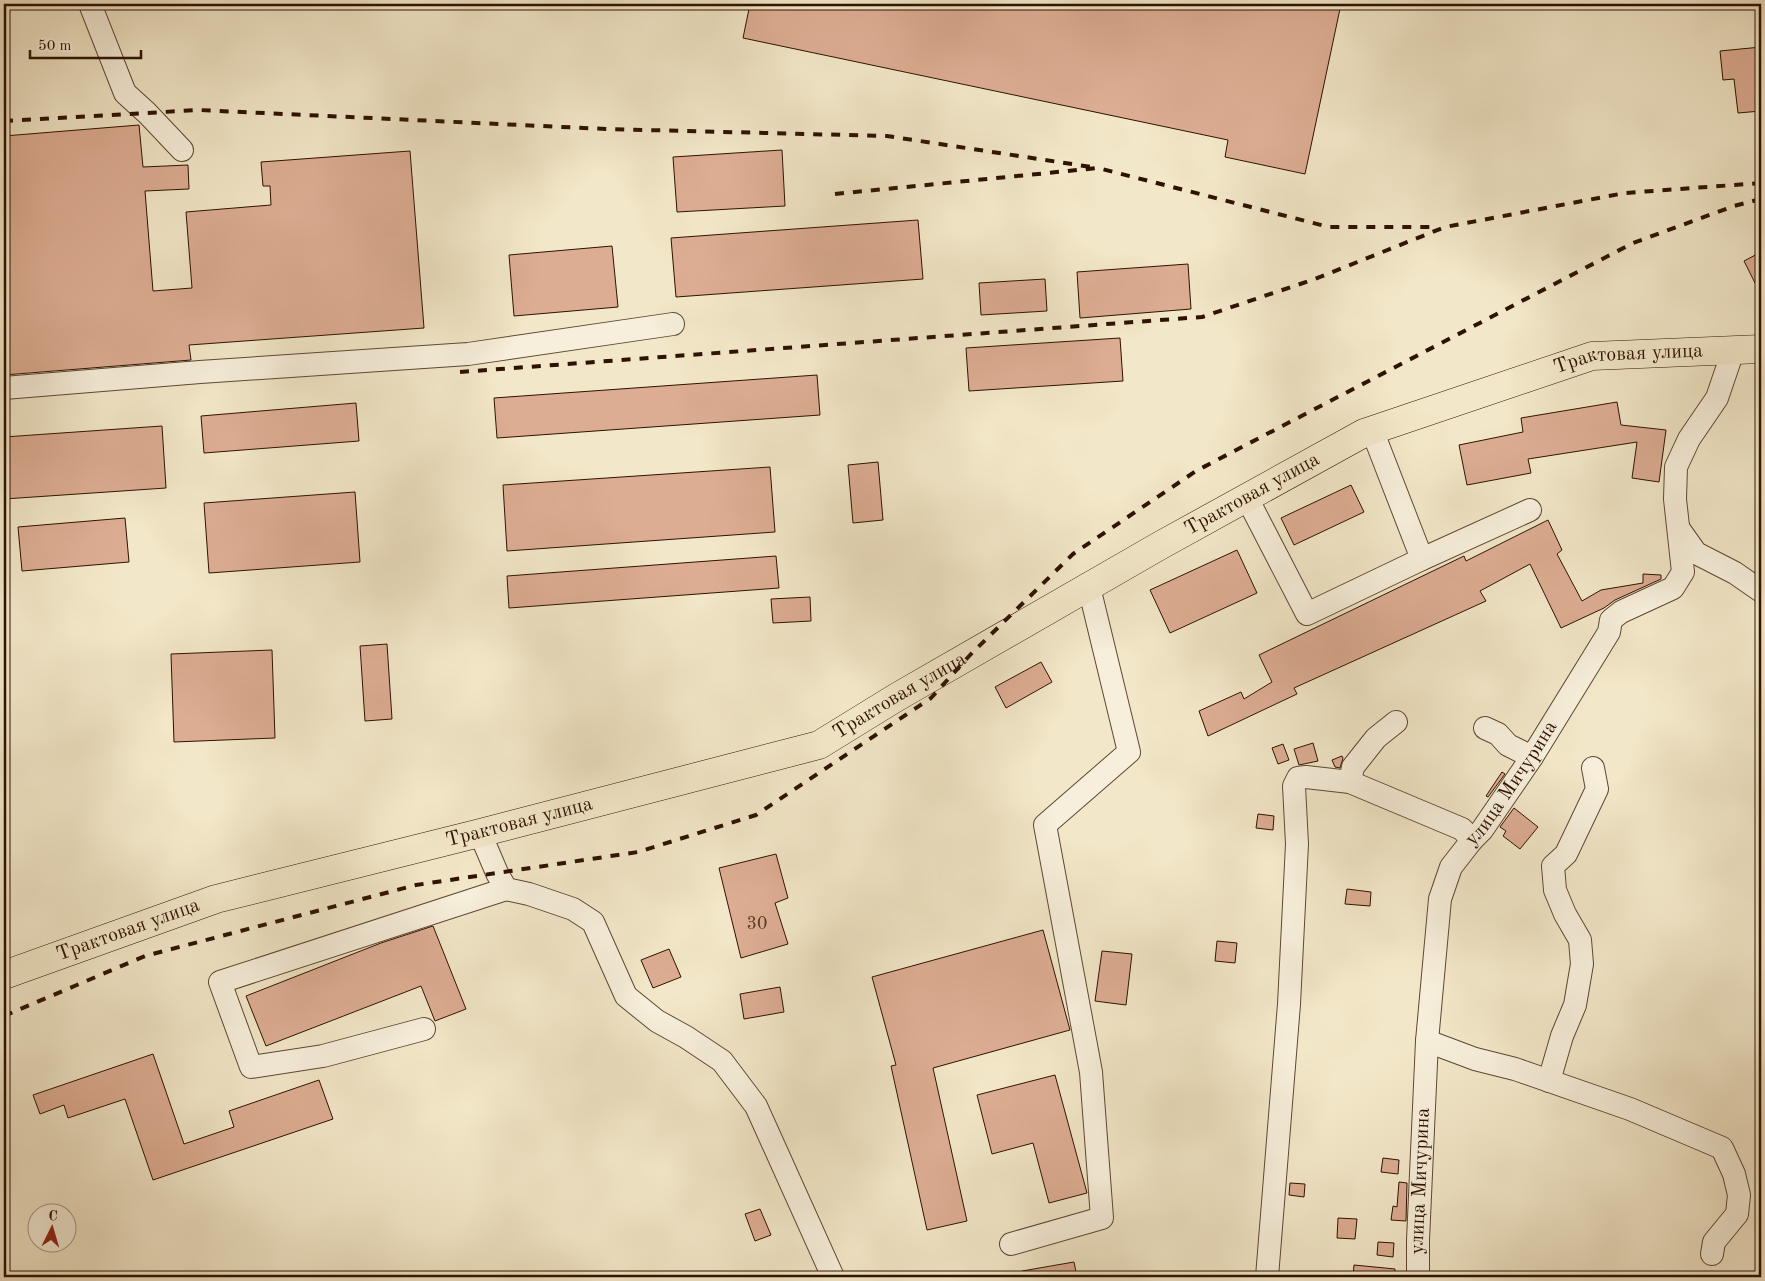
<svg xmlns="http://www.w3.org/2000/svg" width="1765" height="1281" viewBox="0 0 1765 1281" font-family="'Old Standard TT',serif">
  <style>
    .building { fill: #ddad93; stroke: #2e1200 }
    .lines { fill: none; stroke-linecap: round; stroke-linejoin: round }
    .minor-casing { stroke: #5f4732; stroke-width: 24 }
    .major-casing { stroke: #2e1200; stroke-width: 29 }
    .minor { stroke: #f7efdb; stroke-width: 22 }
    .major { stroke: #f2e7c8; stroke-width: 28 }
    .rail { stroke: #2e1200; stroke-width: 4; stroke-dasharray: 9 9; stroke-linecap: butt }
    .labels { text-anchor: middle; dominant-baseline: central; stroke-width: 4.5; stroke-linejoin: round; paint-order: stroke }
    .number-label { font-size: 18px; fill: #5a3925 }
    .street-label { font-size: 20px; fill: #2e1200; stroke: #f7efdb }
  </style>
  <rect width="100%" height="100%" fill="#f2e7c8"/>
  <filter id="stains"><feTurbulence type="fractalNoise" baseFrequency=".004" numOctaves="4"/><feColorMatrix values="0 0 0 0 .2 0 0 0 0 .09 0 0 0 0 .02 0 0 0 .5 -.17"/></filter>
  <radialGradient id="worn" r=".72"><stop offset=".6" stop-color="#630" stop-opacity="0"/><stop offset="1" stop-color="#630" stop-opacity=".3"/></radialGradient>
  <g class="building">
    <polygon points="750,4 1341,4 1305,174 1225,157 1228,140 743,38"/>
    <polygon points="1761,47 1761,111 1738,113 1734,79 1723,80 1720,51"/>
    <polygon points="139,125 143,167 188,165 189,189 145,191 153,291 192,288 186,212 271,205 270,186 263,186 261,162 410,151 424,328 189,345 191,360 4,375 4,136"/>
    <polygon points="782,150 785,206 677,212 673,157"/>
    <polygon points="918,220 923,279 676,297 671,238"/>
    <polygon points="612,246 618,307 514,316 509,255"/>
    <polygon points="1761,252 1761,295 1744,261"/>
    <polygon points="1188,264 1191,309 1080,318 1077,272"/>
    <polygon points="1045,279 1047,311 981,315 979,283"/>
    <polygon points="1120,338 1123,381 969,391 966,348"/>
    <polygon points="817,375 820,415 497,438 494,398"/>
    <polygon points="1617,402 1621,425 1666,430 1659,482 1632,478 1637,442 1528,459 1531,473 1467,485 1459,445 1523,432 1521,418"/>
    <polygon points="356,403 359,441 204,453 201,416"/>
    <polygon points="162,426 166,488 4,499 4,437"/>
    <polygon points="878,462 883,520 853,523 848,465"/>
    <polygon points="770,467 775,532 507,551 503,485"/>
    <polygon points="1351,485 1364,512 1294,545 1281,518"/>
    <polygon points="355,492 360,562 209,573 204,503"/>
    <polygon points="125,518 129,562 22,571 18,527"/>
    <polygon points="1548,520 1562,550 1557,554 1582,601 1601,590 1643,583 1643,574 1661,575 1661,579 1615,600 1604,608 1561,628 1530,564 1480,591 1486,601 1294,688 1297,694 1208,736 1199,711 1241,692 1244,699 1272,682 1259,655 1464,556 1466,561"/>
    <polygon points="1237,550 1257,593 1170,633 1150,590"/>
    <polygon points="776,556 779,588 509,608 507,576"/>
    <polygon points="810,597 811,621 773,623 771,599"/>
    <polygon points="387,644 392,719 365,721 360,646"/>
    <polygon points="272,650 275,738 174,742 171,654"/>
    <polygon points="1041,662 1052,682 1006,708 995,687"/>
    <polygon points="1313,743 1318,761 1299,765 1294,749"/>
    <polygon points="1283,744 1289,760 1278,764 1272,748"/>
    <polygon points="1342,756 1343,758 1340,768 1335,767 1332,760"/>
    <polygon points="1502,772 1505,774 1488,797 1486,796"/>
    <polygon points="1514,808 1538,827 1520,849 1503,836 1506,831 1500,827"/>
    <polygon points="1258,814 1274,816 1273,830 1256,828"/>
    <polygon points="776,854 788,898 775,903 788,944 741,958 719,868"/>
    <polygon points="1347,889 1371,892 1370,906 1345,904"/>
    <polygon points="433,926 466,1009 435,1021 421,986 266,1046 246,996 381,943"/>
    <polygon points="1043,930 1070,1030 933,1068 967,1221 927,1230 891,1066 896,1065 872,977"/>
    <polygon points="1217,941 1237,943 1235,963 1215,961"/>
    <polygon points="669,949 681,977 653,988 641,960"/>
    <polygon points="1102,951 1132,954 1126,1005 1095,1001"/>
    <polygon points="780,987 784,1012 744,1019 740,994"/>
    <polygon points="153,1054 184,1144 234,1127 229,1111 319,1080 333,1119 153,1180 125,1099 68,1118 64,1105 40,1114 33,1095"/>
    <polygon points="1055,1075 1087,1193 1049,1203 1033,1143 992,1154 977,1095"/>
    <polygon points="1383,1158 1399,1160 1398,1174 1381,1172"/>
    <polygon points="1399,1182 1407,1183 1406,1221 1391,1220 1393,1206 1397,1207"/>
    <polygon points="1290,1183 1305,1184 1304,1197 1289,1195"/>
    <polygon points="760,1209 771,1235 755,1241 745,1214"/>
    <polygon points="1338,1218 1357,1219 1355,1239 1337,1238"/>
    <polygon points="1378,1242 1394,1243 1393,1257 1377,1255"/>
    <polygon points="1074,1262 1077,1277 1022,1277 1022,1271"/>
    <polygon points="1354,1265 1395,1269 1395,1277 1353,1277"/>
  </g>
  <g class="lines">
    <g class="minor-casing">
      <g id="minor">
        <polyline points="90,4 125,93 147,113 182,150"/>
        <polyline points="4,388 200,372 468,354 673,324"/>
        <polyline points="1247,498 1307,614 1422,559 1372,430"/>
        <polyline points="1679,529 1696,553 1735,573 1761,591"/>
        <polyline points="1422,559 1530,510"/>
        <polyline points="1485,728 1498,734 1508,745 1532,757"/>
        <polyline points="1350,782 1353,767 1376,738 1396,722"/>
        <polyline points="480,833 497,873 506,889 529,894 573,909 593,922 626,996 657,1021 686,1037 722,1061 756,1106 833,1277"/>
        <polyline points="424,1029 323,1056 251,1067 220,982 506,889"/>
        <polyline points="1427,1041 1475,1059 1515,1069 1630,1109 1722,1148 1734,1174 1739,1195 1737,1214 1714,1242 1712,1254"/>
        <polyline points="1549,1081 1562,1036 1575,1005 1582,964 1580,940 1565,914 1555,890 1553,866 1566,854 1597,789 1593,768"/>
        <polyline points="1011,1244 1102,1218 1091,1072 1045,825 1129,752 1089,587"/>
        <polyline points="1267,1277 1289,1004 1297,844 1294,786 1298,778 1306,777 1350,782 1462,829 1472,840"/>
        <path id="s1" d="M1418 1277V1240L1427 1041 1440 899 1451 867 1472 840 1482 830 1532 757 1609 632 1611 620 1621 612 1673 588 1683 572 1675 499 1676 467 1689 439 1717 398 1733 351"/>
      </g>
    </g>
    <g class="major-casing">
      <g id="major">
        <path id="s2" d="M4 975 216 899 480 833 819 745 897 697 1161 545 1364 433 1592 356 1761 349"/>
      </g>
    </g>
    <use href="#minor" class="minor"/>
    <use href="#major" class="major"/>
    <g class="rail">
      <polyline points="4,121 199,110 606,129 887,136 1098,168"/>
      <polyline points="835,194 1098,168 1329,227 1438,227"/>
      <polyline points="460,372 1202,317 1315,279 1445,227 1625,193 1761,183"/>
      <polyline points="4,1016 145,956 416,885 638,852 756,815 931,698 971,654 1073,554 1196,471 1633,243 1734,206 1761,199"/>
    </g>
  </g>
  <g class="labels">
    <g class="number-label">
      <text x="757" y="924">30</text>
    </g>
    <g class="street-label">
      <text stroke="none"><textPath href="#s2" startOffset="1752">Трактовая улица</textPath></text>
      <text stroke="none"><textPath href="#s2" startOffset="1348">Трактовая улица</textPath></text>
      <text stroke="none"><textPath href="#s2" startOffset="942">Трактовая улица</textPath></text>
      <text stroke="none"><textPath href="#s1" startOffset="516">улица Мичурина</textPath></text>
      <text stroke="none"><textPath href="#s2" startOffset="538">Трактовая улица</textPath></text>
      <text stroke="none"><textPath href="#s2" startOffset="132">Трактовая улица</textPath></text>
      <text stroke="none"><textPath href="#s1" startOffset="96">улица Мичурина</textPath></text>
    </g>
  </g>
  <rect width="1765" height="1281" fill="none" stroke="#f2e7c8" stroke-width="20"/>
  <rect x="5" y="5" width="1755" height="1271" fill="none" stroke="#2e1200" stroke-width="2.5"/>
  <rect x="10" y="10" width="1745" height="1261" fill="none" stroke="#2e1200"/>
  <g transform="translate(52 1228) rotate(5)"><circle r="24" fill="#f7efdb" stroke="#a79783"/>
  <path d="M0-4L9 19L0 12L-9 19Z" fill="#8f2418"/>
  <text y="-8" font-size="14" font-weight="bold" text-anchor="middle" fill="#2e1200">С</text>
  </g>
  <path d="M30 50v8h111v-8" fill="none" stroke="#2e1200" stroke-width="2.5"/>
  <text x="38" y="50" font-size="15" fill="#2e1200" stroke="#f7efdb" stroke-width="4" paint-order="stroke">50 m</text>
  <rect width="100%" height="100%" filter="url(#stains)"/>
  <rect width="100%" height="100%" fill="url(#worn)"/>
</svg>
